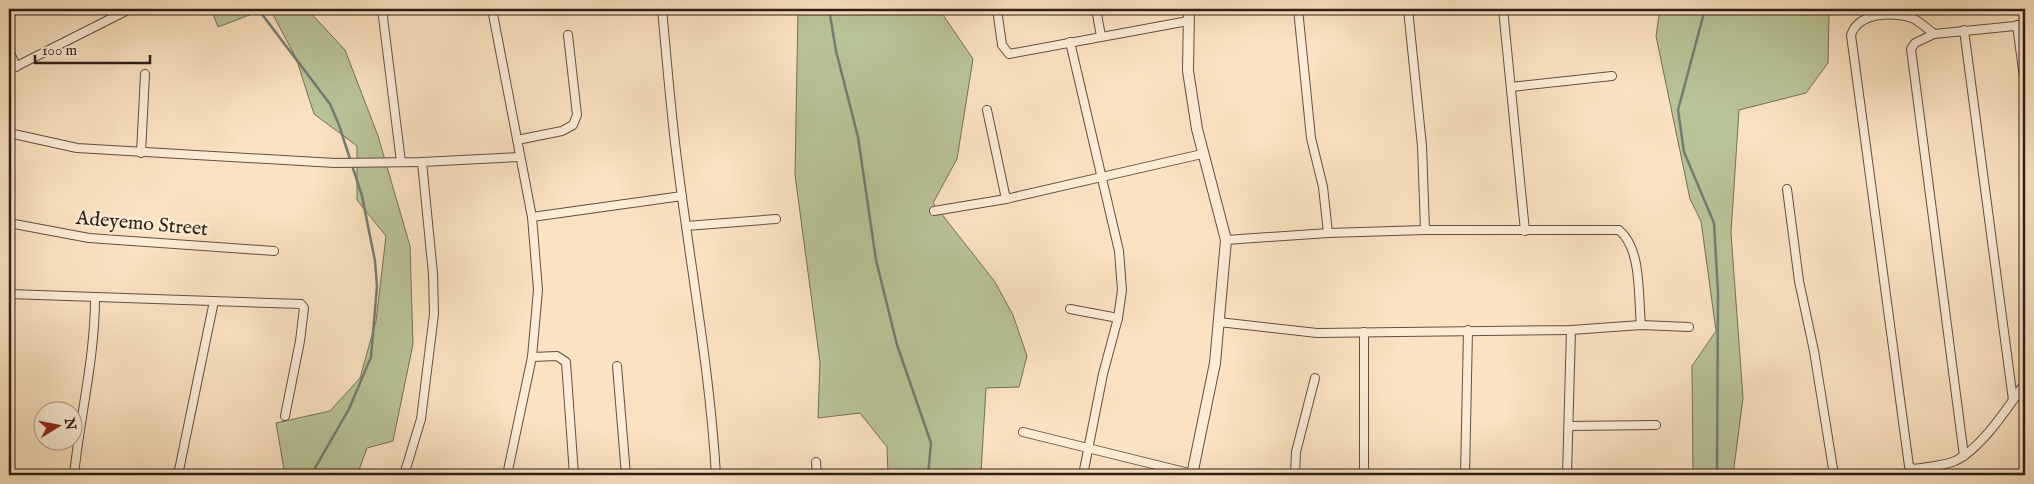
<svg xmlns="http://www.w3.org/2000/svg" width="2034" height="484" viewBox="0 0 2034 484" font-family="'IM FELL English',serif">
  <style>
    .green { fill: #b9c497; stroke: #747156 }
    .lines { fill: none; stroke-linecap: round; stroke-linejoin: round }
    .stream { stroke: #727d74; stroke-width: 2.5 }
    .minor-casing { stroke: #624f40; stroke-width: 10 }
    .tertiary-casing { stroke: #624f40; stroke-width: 12 }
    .minor { stroke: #fcecd6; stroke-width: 8 }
    .tertiary { stroke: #fcecd6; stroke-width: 10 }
    .labels { text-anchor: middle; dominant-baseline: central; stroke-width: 4.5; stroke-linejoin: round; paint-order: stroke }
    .street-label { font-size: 20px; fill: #2f1e15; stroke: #fcecd6 }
  </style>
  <rect width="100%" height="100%" fill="#fbe2c0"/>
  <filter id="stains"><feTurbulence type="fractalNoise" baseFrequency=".004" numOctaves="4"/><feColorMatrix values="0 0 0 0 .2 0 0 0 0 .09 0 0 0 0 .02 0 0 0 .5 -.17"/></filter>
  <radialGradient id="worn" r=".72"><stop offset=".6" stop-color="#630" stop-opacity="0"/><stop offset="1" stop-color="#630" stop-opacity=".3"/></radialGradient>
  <g class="green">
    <polygon points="211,9 265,9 218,27"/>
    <polygon points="270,9 307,9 345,50 378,136 410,246 413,344 393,441 367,448 357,475 285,475 276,423 330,411 360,378 376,321 386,236 357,200 357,146 314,114 296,58"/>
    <polygon points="798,9 939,9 973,59 957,159 933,203 995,282 1013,315 1027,356 1019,387 986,388 981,472 1000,475 888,475 887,447 860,413 818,418 820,362 795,175"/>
    <polygon points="1660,9 1850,9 1829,13 1828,63 1806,93 1739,110 1731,233 1743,398 1733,475 1693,475 1692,366 1716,331 1701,221 1690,199 1656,36"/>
  </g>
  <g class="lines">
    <g class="stream">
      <polyline points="258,9 330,104 339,125 362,196 375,261 377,286 371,357 349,409 311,475"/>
      <polyline points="829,9 836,51 858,137 876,260 897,345 931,443 928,475"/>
      <polyline points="1705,9 1678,110 1684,152 1714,223 1718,293 1717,475"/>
    </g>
    <g class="minor-casing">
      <g id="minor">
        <polyline points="382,9 401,162"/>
        <polyline points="492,9 532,217 538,290 532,357 507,475"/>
        <path d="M662 9C667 61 671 115 678 167 691 270 710 372 716 475"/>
        <polyline points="997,9 1002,45 1009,54 1188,21"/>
        <polyline points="1096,9 1101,36"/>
        <polyline points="1298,9 1311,138 1323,187 1328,233"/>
        <polyline points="1408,9 1422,146 1425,230"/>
        <polyline points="1503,9 1525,231"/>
        <polyline points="2017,25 2025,85"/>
        <path d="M2025 25 1934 34C1928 29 1919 21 1912 18 1891 12 1859 12 1851 35L1909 466 1913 469C1926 467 1943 466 1955 461 1982 448 2008 407 2025 383"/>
        <polyline points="1964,30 2013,400"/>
        <polyline points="1934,34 1915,43 1911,49 1964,456"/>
        <polyline points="1070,42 1119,251 1122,290 1118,318 1103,374 1083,475"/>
        <polyline points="9,50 16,67"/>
        <polyline points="9,70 130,9"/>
        <polyline points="1511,87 1612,76"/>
        <polyline points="987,110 1006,199"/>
        <polyline points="9,133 77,148 335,163 422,162 520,157"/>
        <polyline points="517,140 562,131 573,125 577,115 568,35"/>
        <polyline points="141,153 145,74"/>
        <polyline points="1787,189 1799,281 1814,351 1834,475"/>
        <polyline points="934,211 1006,199 1202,154"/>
        <polyline points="532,217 682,196"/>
        <polyline points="9,223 89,238 274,251"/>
        <polyline points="686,226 776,219"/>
        <path d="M1226 240 1328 233 1425 230H1619C1642 249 1638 296 1641 325"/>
        <polyline points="9,294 301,304 304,308 300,341 285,416"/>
        <polyline points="1070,309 1118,318"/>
        <polyline points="1219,322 1317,333 1571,330 1641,325 1689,327"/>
        <polyline points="532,357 557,356 566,362 574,475"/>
        <polyline points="617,366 626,475"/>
        <polyline points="1569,426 1656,425"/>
        <polyline points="1023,432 1193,474"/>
        <polyline points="816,462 817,475"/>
        <path d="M74 475C80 416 95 358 95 298"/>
        <polyline points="178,475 214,301"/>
        <polyline points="404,475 421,419 434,314 433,274 422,162"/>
        <polyline points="1295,475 1296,452 1315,378"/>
        <polyline points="1364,475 1364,332"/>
        <polyline points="1465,475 1468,330"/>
        <polyline points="1567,475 1571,330"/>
      </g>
    </g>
    <g class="tertiary-casing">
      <polyline id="tertiary" points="1189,9 1188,71 1197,129 1226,240 1215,363 1192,475"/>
    </g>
    <use href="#minor" class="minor"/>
    <use href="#tertiary" class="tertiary"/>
  </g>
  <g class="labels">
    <g class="street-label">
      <text transform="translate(142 224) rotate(5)">Adeyemo Street</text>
    </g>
  </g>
  <rect width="2034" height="484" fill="none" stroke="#fbe2c0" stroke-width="30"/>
  <rect x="10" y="10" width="2014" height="464" fill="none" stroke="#2f1e15" stroke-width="2.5"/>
  <rect x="15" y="15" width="2004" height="454" fill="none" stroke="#2f1e15"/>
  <g transform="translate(58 426) rotate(80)"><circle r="24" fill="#fcecd6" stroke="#aa9a89"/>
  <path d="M0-4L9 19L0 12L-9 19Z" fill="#8f2418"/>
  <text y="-8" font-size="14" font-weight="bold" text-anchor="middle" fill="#2f1e15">N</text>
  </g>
  <path d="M35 55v8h115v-8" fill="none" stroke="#2f1e15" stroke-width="2.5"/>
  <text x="42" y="55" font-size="15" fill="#2f1e15" stroke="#fcecd6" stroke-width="4" paint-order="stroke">100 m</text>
  <rect width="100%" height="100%" filter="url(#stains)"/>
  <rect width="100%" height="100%" fill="url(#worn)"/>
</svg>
